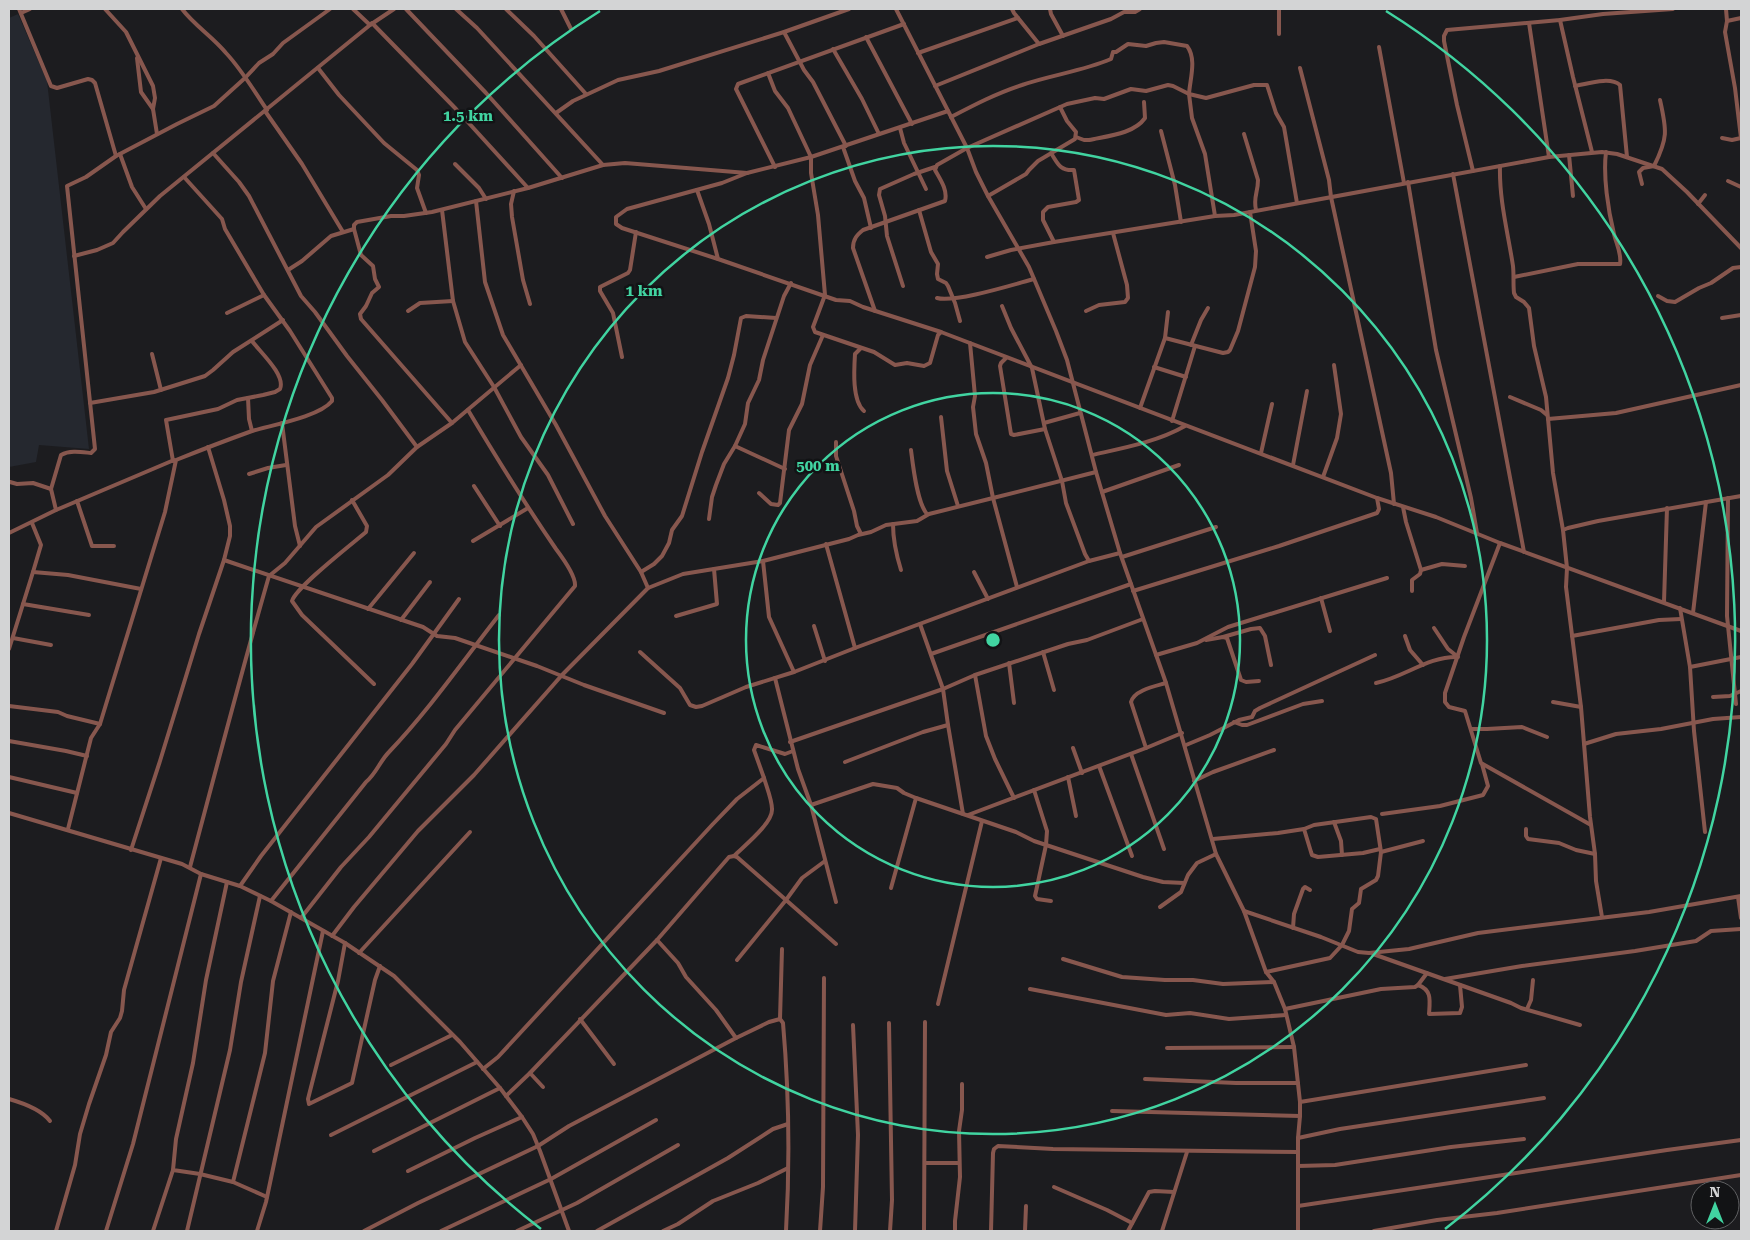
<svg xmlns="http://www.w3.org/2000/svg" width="1750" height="1240" viewBox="0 0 1750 1240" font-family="'Roboto Serif',serif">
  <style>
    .built { fill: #25282f }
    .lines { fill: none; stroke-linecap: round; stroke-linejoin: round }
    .minor { stroke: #87574e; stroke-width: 4 }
    .ring { fill: none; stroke: #41d4a1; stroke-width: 2.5 }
    .centre { fill: #41d4a1; stroke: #121315; stroke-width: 2.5 }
    .ring-label { font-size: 15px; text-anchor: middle; font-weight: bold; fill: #41d4a1; stroke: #121315; stroke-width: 5; stroke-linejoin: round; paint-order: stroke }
  </style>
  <rect width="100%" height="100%" fill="#1c1c1f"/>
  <polygon class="built" points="18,14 47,81 89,449 39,445 36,462 9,467 9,18"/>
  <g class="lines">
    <g class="minor">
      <polyline points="19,9 51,86 57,88 88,79 92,80 95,83 116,156"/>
      <polyline points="105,9 126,32 153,86 155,98 153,109 157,134"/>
      <path d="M182 9C194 25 213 37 226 53 242 70 254 91 267 110"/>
      <polyline points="353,9 370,25"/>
      <polyline points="406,9 486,93 562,178"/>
      <polyline points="456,9 477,28 603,165"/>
      <polyline points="506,9 534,36 586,94"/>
      <polyline points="561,9 571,29"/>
      <polyline points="896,9 967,148 976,172 988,196 1029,267 1056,331 1067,360 1096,472 1120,553 1166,683 1216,854 1244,911 1266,972 1274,982 1285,1009 1294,1047 1300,1102 1300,1116 1298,1138 1298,1231"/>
      <polyline points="1050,9 1051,14 1063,36"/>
      <polyline points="1279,9 1279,34"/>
      <polyline points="1726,9 1727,21 1725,32 1735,88 1741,138"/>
      <polyline points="21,13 30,9"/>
      <polyline points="1560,20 1573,77 1592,152"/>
      <polyline points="1727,21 1741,18"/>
      <polyline points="372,23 456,109 528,188"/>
      <polyline points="1529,23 1549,157"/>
      <polyline points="784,32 804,70 813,82 846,146"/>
      <polyline points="866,37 912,124"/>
      <polyline points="1039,44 1111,19 1124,12 1135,12 1140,9"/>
      <polyline points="1379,47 1404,183"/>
      <polyline points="833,49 862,99 879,134"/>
      <polyline points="918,53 1018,18"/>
      <polyline points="137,58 141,92 153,109"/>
      <polyline points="318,68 339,95 384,143 417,170 419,175 417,188 426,213"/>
      <polyline points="1300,68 1329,180 1331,197 1391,473 1394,504"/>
      <polyline points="768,73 775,91 788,108 811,157 811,173 818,215 825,295 813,327 815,332 874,352 895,365 907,363 924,366 930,363 938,335 941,332"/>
      <polyline points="935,86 1039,44 1014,13 1012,9"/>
      <path d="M1575 86C1587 84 1610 76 1620 85L1627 157"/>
      <polyline points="265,111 302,164 343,232"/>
      <polyline points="556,113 573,101 618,80 659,71 784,32 849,9"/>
      <path d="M951 117C974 105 997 93 1022 85 1051 75 1083 71 1111 59L1113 52H1116L1128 44 1146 46 1156 43 1164 42 1187 46C1197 59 1190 79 1189 94L1206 98 1254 85H1267L1276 113 1284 127 1297 203"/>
      <polyline points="900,128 904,143 926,189"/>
      <polyline points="1161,131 1175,185 1181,222"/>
      <path d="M1244 134 1258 180C1258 193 1253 197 1256 210"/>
      <path d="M1076 137 1084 140H1089C1107 136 1134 134 1145 118L1144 102"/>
      <polyline points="1722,138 1732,140 1741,138"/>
      <polyline points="843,147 855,181 864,198 871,228"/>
      <polyline points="213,153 239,182 249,196 301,296 315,312 347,356 382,400 417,447"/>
      <path d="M1051 153C1058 164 1060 171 1074 170L1079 200 1076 202 1048 207 1043 212V220L1054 242"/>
      <polyline points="120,154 132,187 146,209"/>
      <polyline points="1569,155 1573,196"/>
      <polyline points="455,164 479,188 486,199"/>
      <path d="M1500 166C1499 200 1508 233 1513 266 1514 275 1513 284 1514 293L1516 297 1524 302 1529 308 1534 346 1546 397 1553 473 1563 530"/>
      <polyline points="775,167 736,89 738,84 904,24"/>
      <polyline points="1473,171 1457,105 1444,41 1444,36 1447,30 1560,20 1603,14 1673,9"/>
      <polyline points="1453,174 1524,552"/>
      <polyline points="1728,181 1741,187"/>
      <polyline points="1408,182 1436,350 1471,498 1477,533"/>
      <path d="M1642 184 1639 172 1643 168 1654 166C1668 138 1667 131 1660 100"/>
      <polyline points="697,190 709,224 718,259 836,300 850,301 863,307 941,332 1377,498 1436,517 1500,543 1741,631"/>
      <polyline points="514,191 511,204 512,217 523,280 530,304"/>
      <polyline points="988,196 1026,174 1029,170 1038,161 1075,139 1076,132 1067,121 1060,107"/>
      <polyline points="476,201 485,282 503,335 556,425 605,516 641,572 648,588"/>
      <polyline points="1698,204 1705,195"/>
      <polyline points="442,210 453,301 465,342 494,387 521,437 548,475 573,524"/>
      <polyline points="919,210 931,252 938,264 937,274 938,279 946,283 948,286 955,303 960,321"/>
      <polyline points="74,256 97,250 113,243 123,232 160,196 370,25 394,9"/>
      <polyline points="987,257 1011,250 1054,242 1215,216 1234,215 1549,157 1602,152 1617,154 1662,169 1687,192 1741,248"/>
      <polyline points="718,259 622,228 616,224 616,217 627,209 722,183 747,173 811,157 948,111"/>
      <polyline points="288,270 302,261 331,236 354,229"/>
      <path d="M1514 277 1578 264H1620C1622 254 1616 243 1614 234 1608 210 1603 176 1606 152"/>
      <polyline points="903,286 887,236 885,216 879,195 880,189 914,174 935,167"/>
      <polyline points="1658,296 1667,301 1675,302 1699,288 1711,283 1733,268 1741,267"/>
      <path d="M937 298C955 303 1015 284 1034 279"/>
      <polyline points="1002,306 1011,328 1032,368 1045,429 1062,481 1066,503 1085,554 1089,561 1120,553"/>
      <polyline points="408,311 420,303 453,301"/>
      <path d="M875 311 853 248C853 239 857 235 863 230L945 201C948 190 940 179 935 170L937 165 967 148 1067 104 1095 98 1104 99 1131 89 1146 91 1168 85 1173 86 1189 94 1192 118 1205 154 1215 216"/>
      <polyline points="1086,311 1099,305 1125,302 1128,298 1127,285 1113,233"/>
      <polyline points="227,313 264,295"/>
      <polyline points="1722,318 1741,315"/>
      <polyline points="1165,338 1223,353 1228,352 1230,350 1238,331 1255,267 1256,251 1250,212"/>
      <polyline points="970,343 975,396 973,407 976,434 986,463 993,498 1096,472"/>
      <polyline points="1191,345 1201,320 1208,308"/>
      <path d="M861 348 855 354C854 370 852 401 864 411"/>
      <polyline points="152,354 161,390"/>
      <polyline points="622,357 613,313 600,291 600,287 628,273 630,270 636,232"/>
      <polyline points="1006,358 1001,363 1000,366 1011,434 1014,435 1045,429"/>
      <polyline points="1154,367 1186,377"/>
      <polyline points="1510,397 1541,410 1547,415"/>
      <polyline points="248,398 249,419 252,431"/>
      <polyline points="90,403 154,392 205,376 213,370 233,352 283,320"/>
      <polyline points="1140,408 1165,338 1168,312"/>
      <polyline points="941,417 947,471 958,506"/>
      <polyline points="1548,419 1616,413 1741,385"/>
      <polyline points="1172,421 1195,346"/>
      <polyline points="282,423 295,526 300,546"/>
      <polyline points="452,423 361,319 360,314 366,306 372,293 379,287 375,279 373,266 361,255 354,229 354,225 357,222 391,216 404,216 432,212 528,188 603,165 625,163 747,173"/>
      <polyline points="1044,423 1080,413"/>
      <polyline points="836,442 836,456 854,511 857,526 861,534"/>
      <polyline points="735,446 785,469"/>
      <path d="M911 450C913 466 917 503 927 514"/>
      <polyline points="1261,453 1272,404"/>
      <path d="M1092 455C1123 448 1157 442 1185 426"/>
      <path d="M173 461 166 420 218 409 237 400 263 395 275 392 280 389C286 375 260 352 252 341"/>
      <polyline points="1293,465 1307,391"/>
      <polyline points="249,474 268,468 286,465"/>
      <polyline points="1323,477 1337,438 1341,414 1334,365"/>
      <polyline points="10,482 17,484 33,483 51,489"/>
      <polyline points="474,486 500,526"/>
      <polyline points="1102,492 1179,465"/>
      <polyline points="759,493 771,504 778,505 780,503 789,430 802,404 810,365 823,335"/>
      <polyline points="1728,498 1727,616 1736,704"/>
      <path d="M352 500 367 526 366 532C352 544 296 587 292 601L302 615 374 684"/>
      <polyline points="77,501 92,546 114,546"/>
      <polyline points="1403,507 1406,522 1421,570 1420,574 1412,580 1412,591"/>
      <path d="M56 510 51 489 61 455C70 450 81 452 91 453L95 449 67 186 86 177 116 156 177 124 214 106 245 78 259 63 273 54 283 43 330 9"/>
      <polyline points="709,519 712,497 716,485 724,464 735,446 745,424 748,403 759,380 763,360 784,296 791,283"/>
      <polyline points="32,523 41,545 33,572 68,575 141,589"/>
      <path d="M893 524C893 541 896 554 901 570"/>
      <polyline points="9,533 56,510 174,460"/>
      <polyline points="473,541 528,508"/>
      <polyline points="1500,543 1464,637 1445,693 1445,702 1449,707 1465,711 1481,763 1591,825"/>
      <polyline points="826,544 855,648"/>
      <polyline points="1122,557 1216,527"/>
      <polyline points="224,560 423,627 437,636 455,638 537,666 584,685 664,713"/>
      <polyline points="763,561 769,617 794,672"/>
      <polyline points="1421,570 1442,564 1465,566"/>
      <polyline points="641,572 654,564 662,556 669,543 672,530 682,516 702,452 728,378 734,355 741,318 746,316 776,318"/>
      <polyline points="974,572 988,599"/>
      <polyline points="1133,591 1279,546 1377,513 1379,509 1377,498"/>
      <polyline points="1321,598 1330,631"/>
      <polyline points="1664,602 1667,508"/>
      <polyline points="23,604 89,615"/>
      <polyline points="1680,608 1690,667 1694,731 1705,832"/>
      <polyline points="368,609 414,553"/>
      <polyline points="1693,613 1706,502"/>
      <polyline points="676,616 717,604 714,569"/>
      <polyline points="401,620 430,582"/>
      <polyline points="814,626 825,661"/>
      <polyline points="1405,636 1410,650 1423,665"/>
      <polyline points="1572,636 1659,620 1681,619"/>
      <polyline points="1223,637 1251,629 1260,628 1265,636 1271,665"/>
      <polyline points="13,638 51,645"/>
      <polyline points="1206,640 1223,637 1227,638 1241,680 1246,682 1259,681"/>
      <polyline points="9,649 33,572"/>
      <polyline points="640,652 680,688 690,705 696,707 702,706 746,687 794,672 855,648 1089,561"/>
      <polyline points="1043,652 1054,690"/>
      <polyline points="931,654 1131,584"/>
      <polyline points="1156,655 1197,643 1228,627 1387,578"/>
      <polyline points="1009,663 1014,703"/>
      <polyline points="1690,667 1741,657"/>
      <polyline points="975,675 986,736 995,759 1014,798"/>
      <polyline points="775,678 798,769 811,805 836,902"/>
      <path d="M1376 683C1405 677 1428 656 1458 657L1448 649 1434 628"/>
      <polyline points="1713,697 1730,696 1741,691"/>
      <polyline points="1553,702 1581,707"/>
      <polyline points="9,706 58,712 67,716 100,724"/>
      <polyline points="1234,722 1242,725 1247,725 1303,704 1322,701"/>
      <polyline points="948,725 963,814"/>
      <polyline points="1471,729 1487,729 1522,727 1547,737"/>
      <polyline points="9,741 66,751 87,756"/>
      <polyline points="790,742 943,689 975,675 1068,644 1087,640 1143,619"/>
      <polyline points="1584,744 1616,734 1661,729 1713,719 1741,717"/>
      <polyline points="1186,745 1210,735 1239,720 1252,717 1255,711 1260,708 1375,655"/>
      <polyline points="1073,748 1082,773"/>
      <path d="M1146 748 1131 702C1134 690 1156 686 1166 683"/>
      <polyline points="1131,754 1164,849"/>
      <polyline points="845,762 923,732 948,725 943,689 920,624"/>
      <polyline points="1099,766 1132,856"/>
      <polyline points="9,777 77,793"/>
      <polyline points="1068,777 1076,816"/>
      <polyline points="1194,781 1213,772 1274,750"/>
      <polyline points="1034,790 1047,831 1046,845 1035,896 1037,899 1051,901"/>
      <polyline points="811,805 867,786 873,784 897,788 904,793 916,798 1016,832 1034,841 1143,877 1163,882 1184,883"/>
      <polyline points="9,813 182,864 201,874 240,886 271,901 345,943 394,976 460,1042 500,1088 522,1117 533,1134 540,1151 569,1231"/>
      <polyline points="1382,814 1440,806 1483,795 1488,786 1482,764"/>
      <polyline points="968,815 1146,748 1182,733"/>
      <polyline points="1334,822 1341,841 1342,855"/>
      <path d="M68 829 91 738 100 724 111 688 165 512 176 460C201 450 227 440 252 431 272 425 319 417 332 401V398L290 331 264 295 225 229 222 219 184 177"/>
      <polyline points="1304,829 1311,852 1312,855 1318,857 1363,853 1380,849"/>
      <polyline points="1526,829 1526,836 1528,839 1559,843 1576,850 1595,854"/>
      <polyline points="1213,839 1278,833 1304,829 1314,825 1371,817 1376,819 1381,852 1378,876 1376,880 1361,889 1359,903 1352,909 1349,931 1342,945 1330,958 1266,972"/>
      <polyline points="131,850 160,761 199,634 224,560 230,536 230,526 224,500 208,447"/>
      <polyline points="1381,852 1423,841"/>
      <path d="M734 856C744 846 773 823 772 809 772 800 767 788 764 778"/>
      <path d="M190 867C216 770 241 673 269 576L285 563 316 527 388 475 417 447 452 423 521 365"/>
      <polyline points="227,882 206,980 193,1063 176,1139 173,1170 200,1174 233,1182"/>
      <polyline points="240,886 261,856 412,664 459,599"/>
      <polyline points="891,888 916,798"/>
      <polyline points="1738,897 1741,918"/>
      <path d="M271 901 366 782C376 774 380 761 389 752 429 710 463 661 499 615"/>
      <polyline points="1160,907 1181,892 1188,875 1197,863 1216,854"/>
      <polyline points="1244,911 1321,937 1358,952 1369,953 1409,949 1478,933 1649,912 1741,896"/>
      <polyline points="1602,917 1596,881 1595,854 1590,817 1581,707 1566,587 1567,568 1563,530 1568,528 1598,521 1741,496"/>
      <path d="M301 918 341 867 369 837 446 744 455 730 575 586C576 577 562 557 556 549 525 504 496 457 468 410"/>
      <polyline points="1293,928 1294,914 1303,889 1305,887 1310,890"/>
      <polyline points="332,936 354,907 418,831 474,775 562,675 648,588 683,574 763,561 849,539 858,535 871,532 886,525 917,521 929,514 993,498 1017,587"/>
      <polyline points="657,940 678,963 686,977 716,1010 736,1038"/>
      <polyline points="345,943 338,981 308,1099 309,1104 352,1083 375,980 380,966"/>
      <polyline points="359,953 470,832"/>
      <polyline points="1373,954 1511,1003 1521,1008 1580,1025"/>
      <polyline points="1063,959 1122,977 1165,980 1193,980 1223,984 1274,982"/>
      <polyline points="737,960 786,900 836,944"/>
      <polyline points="1445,979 1522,966 1635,951 1696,941 1711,931 1741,929"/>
      <path d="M1418 985C1432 990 1430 1000 1429 1014L1460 1013 1462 1007 1460 985"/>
      <polyline points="1030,989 1166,1015 1190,1013 1229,1019 1286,1015"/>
      <polyline points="938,1004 982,821"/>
      <polyline points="1285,1009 1381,989 1415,987 1418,985 1427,973"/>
      <polyline points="1527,1009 1531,1000 1533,980"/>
      <polyline points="580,1019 614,1064"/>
      <polyline points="780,1019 782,949"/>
      <polyline points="889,1023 892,1200 890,1231"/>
      <polyline points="853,1025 858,1135 855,1231"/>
      <polyline points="1167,1048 1294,1047"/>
      <polyline points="391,1065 452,1035"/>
      <polyline points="483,1069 498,1057 712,825 737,799 764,778 754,750 756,745 785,754 793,751"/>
      <polyline points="530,1073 543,1087"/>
      <polyline points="1145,1079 1236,1083 1298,1083"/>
      <polyline points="506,1096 530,1073 657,940 729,857 734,856 737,857 786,900 802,878 825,861"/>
      <path d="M9 1099C23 1103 41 1109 50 1121"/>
      <polyline points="1300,1102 1526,1065"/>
      <polyline points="1112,1111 1300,1116"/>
      <polyline points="331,1135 477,1062"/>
      <polyline points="1298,1138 1340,1129 1544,1098"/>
      <polyline points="374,1151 500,1088"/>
      <polyline points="925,1163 959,1163"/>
      <polyline points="1298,1166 1335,1165 1451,1147 1524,1139"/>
      <polyline points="408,1171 475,1138 522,1117"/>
      <polyline points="1054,1187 1107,1210 1132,1223"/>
      <polyline points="267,1197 233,1182 265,1053 273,981 291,912"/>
      <polyline points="1298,1206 1667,1150 1741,1140"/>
      <polyline points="56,1231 75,1165 80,1134 89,1104 106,1055 111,1032 120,1018 122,1011 124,990 161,858"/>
      <polyline points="106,1231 133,1144 201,874"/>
      <polyline points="153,1231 173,1170"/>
      <polyline points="187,1231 230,1050 241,982 260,896"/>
      <polyline points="257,1231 266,1202 323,931"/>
      <path d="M364 1231 418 1203 538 1146 569 1126 736 1038 769 1022 780 1019 783 1023C789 1092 790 1162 786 1231"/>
      <polyline points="441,1231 551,1179 656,1120"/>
      <polyline points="517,1231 577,1203 678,1145"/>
      <polyline points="597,1231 728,1158 773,1129 788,1124"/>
      <polyline points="663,1231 678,1224 713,1201 758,1183 788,1168"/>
      <polyline points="820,1231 823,1187 824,978"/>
      <polyline points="924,1231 925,1022"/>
      <polyline points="955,1231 955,1221 960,1177 959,1131 962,1110 962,1084"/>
      <polyline points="991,1231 993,1153 994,1149 998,1146 1053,1149 1298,1152"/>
      <polyline points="1025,1231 1026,1206"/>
      <polyline points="1128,1231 1149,1192 1155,1191 1174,1192"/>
      <polyline points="1162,1231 1187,1152"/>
      <polyline points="1374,1231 1437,1220 1497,1213 1741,1175"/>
    </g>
  </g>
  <g class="ring">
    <circle cx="993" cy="640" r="247"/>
    <circle cx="993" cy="640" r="494"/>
    <path d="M541 1229A742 742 0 0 1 600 11M1386 11A742 742 0 0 1 1445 1229"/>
  </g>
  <circle cx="993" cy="640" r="8" class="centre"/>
  <g class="ring-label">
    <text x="468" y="121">1.5 km</text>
    <text x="644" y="296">1 km</text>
    <text x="818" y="471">500 m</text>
  </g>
  <rect width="1750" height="1240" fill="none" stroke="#d3d4d5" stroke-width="20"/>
  <g transform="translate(1715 1205)"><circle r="24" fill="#121315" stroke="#5f6062"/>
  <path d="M0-4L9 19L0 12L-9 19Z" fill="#41d4a1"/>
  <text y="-8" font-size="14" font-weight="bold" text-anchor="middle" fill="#d3d4d5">N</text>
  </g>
</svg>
